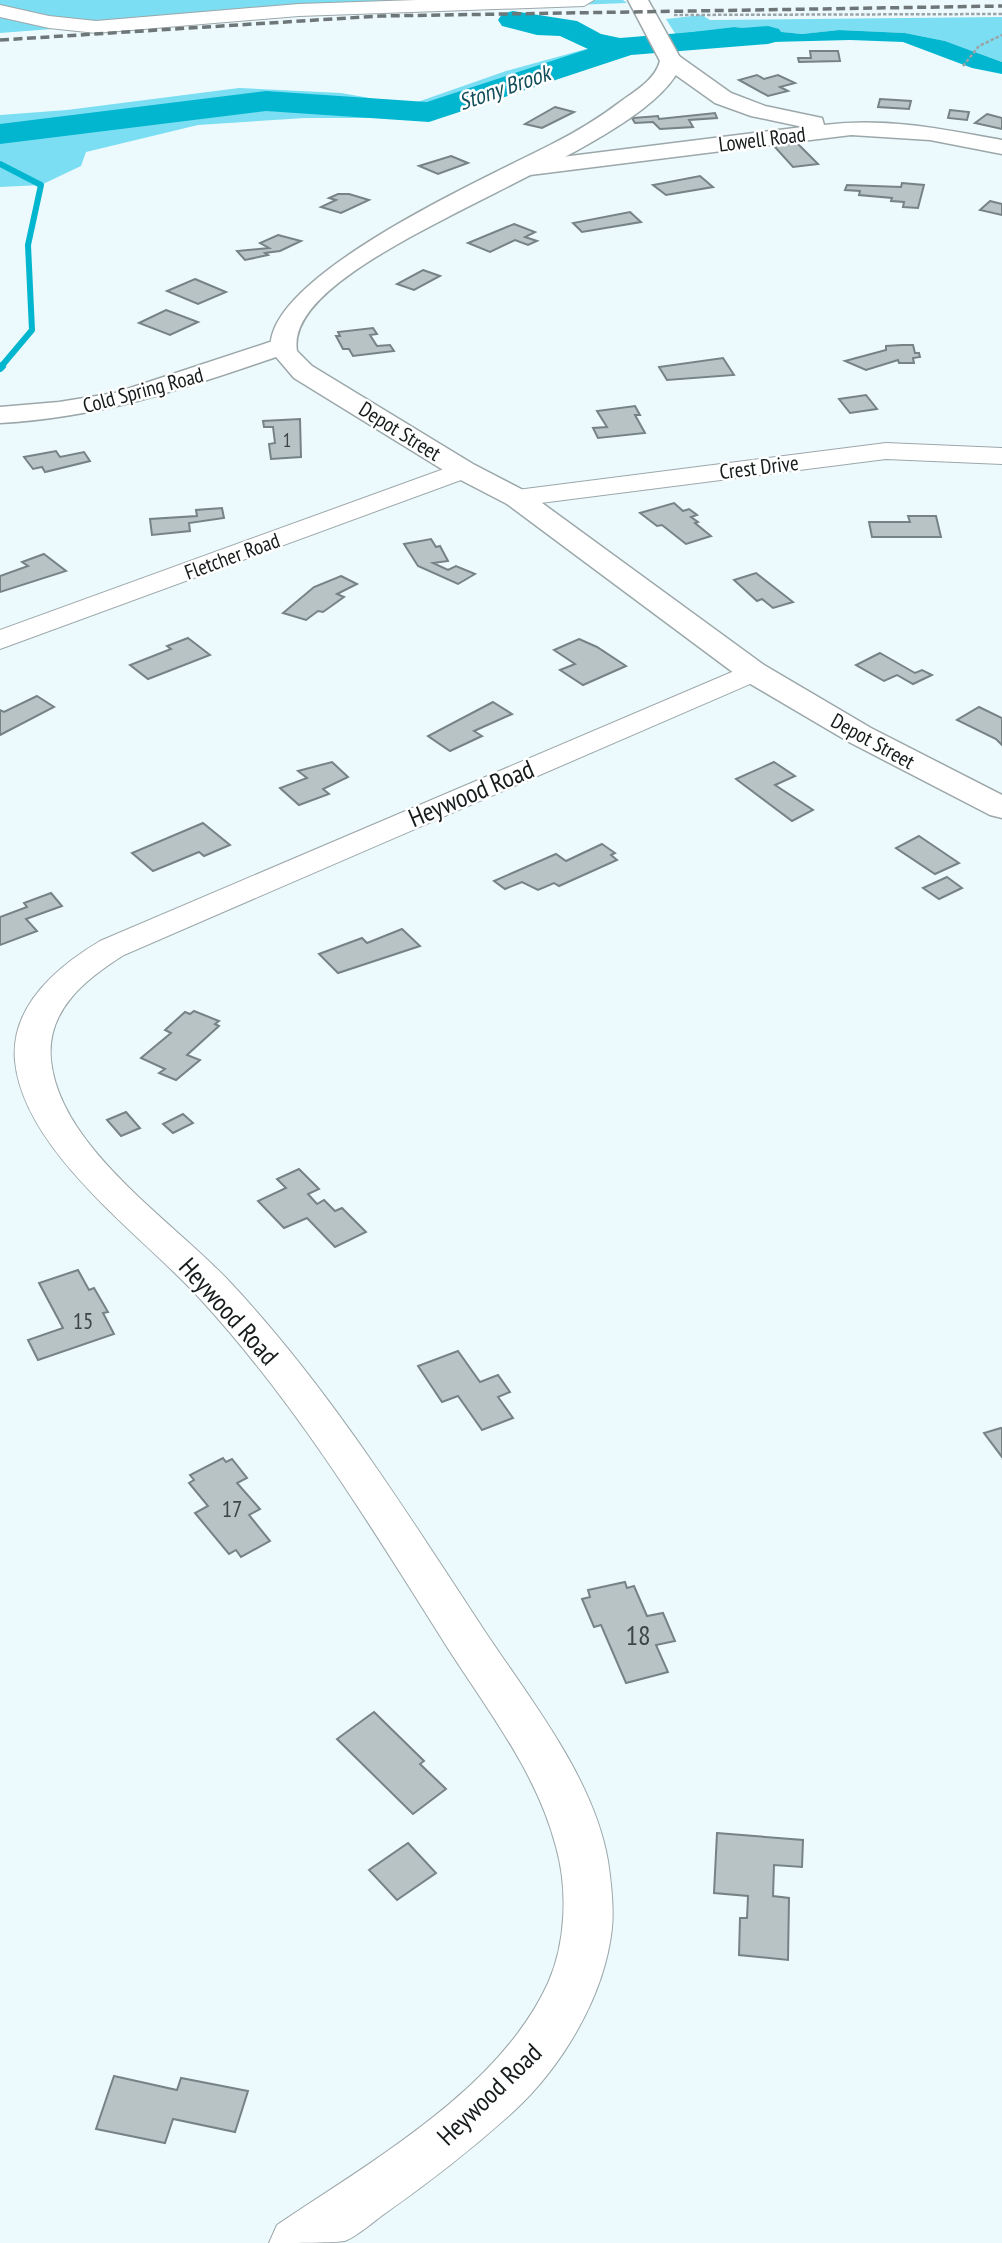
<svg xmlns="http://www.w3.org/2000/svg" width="1002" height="2243" viewBox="0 0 1002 2243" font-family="'PT Sans Narrow',sans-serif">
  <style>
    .green { fill: #7bdef2 }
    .water { fill: #03b6cf }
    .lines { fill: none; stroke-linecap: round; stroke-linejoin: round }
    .stream-far1 { stroke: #03b6cf; stroke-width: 6 }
    .stream { stroke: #03b6cf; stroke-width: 8 }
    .river { fill: #03b6cf; fill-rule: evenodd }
    .building { fill: #b7c3c5; stroke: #778285; stroke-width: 2 }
    .minor-casing { stroke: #9ca7aa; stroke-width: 2 }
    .tertiary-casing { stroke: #9ca7aa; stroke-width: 3 }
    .secondary-casing { stroke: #9ca7aa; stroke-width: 3 }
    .path { stroke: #9aa4a6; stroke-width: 2.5; stroke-dasharray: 3.5 2; stroke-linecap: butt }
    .minor { fill: #fff; fill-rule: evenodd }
    .tertiary { fill: #fff; fill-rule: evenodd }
    .secondary { fill: #fff; fill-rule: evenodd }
    .rail { stroke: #6e7678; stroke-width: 3.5; stroke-dasharray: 9 4.5; stroke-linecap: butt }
    .labels { text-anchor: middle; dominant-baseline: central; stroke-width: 5; stroke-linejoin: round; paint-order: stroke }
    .far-number-label { font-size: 19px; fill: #3e4546 }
    .far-street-label { font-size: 21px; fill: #161b1c; stroke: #fff }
    .far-water-label { font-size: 23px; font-style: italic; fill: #114e59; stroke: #fff }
    .number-label { font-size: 23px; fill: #3e4546 }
    .street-label { font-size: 26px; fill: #161b1c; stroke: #fff }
    .near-number-label { font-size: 28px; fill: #3e4546 }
  </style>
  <rect width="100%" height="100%" fill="#edfafd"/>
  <g class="green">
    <polygon points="0,0 623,0 627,3 157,21 0,33"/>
    <polygon points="702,15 710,20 1002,17 1002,62 945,41 905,33 839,30 802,34 734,27 676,35 666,19"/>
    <polygon points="586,49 649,49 448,114 414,118 305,118 198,125 86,152 81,166 41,185 0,187 0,115 67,110 239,88 341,93 409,105 506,71"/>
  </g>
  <polygon class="water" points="734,27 802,34 839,30 905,33 945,41 1002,62 1002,74 972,68 903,42 850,40 693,44 685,33"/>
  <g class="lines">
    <polyline class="stream-far1" points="0,164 41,185 28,245 32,330 0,368"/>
    <polyline class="stream" points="0,368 2,366"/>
    <polygon class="river" points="513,11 577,21 601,34 620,38 768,26 779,29 783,35 779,41 768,44 631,55 429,122 266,111 0,144 0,124 266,91 427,102 588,49 560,36 537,35 502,26 498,20 502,14"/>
  </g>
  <g class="building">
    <polygon points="810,51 838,51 840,61 799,62 798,58 811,58"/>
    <polygon points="757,75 764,79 778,75 795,83 780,87 788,91 768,96 739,80"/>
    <polygon points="880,99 911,101 909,109 878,107"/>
    <polygon points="555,107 574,112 542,128 525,124"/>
    <polygon points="950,110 969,112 967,120 948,118"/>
    <polygon points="715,113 717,118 689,120 693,127 660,129 653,122 635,123 632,118 658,116 659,119"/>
    <polygon points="987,114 1002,118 1002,129 975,123"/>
    <polygon points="797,143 818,164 793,167 774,146"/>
    <polygon points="451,156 468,163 438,174 419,166"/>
    <polygon points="700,176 713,187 666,195 653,185"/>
    <polygon points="902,183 924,185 918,208 903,207 904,202 891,201 892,198 859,195 860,191 845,190 847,185 901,187"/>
    <polygon points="338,194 349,194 369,200 341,213 321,207 336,200 329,198"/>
    <polygon points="990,201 1002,204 1002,215 980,210"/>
    <polygon points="630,212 641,222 582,232 573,223"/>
    <polygon points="514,224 535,232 525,237 537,241 528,245 515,240 490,252 468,243"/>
    <polygon points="278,235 301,241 280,251 265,253 268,255 245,260 237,251 269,248 260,243"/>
    <polygon points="423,270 440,276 414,290 397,284"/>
    <polygon points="195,279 226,292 198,304 167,291"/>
    <polygon points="166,310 198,322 170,335 139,323"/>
    <polygon points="373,328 377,334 370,335 377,346 390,345 394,351 353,356 349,349 343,349 336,336 340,336 338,332"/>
    <polygon points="902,345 913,345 915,353 919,353 920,357 913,358 914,363 899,363 898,360 866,370 845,361 886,350 886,346"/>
    <polygon points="723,358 734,375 667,380 659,367"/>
    <polygon points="866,395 877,409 850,413 839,399"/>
    <polygon points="635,406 640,415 635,415 645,433 598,438 593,428 607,427 597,411"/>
    <polygon points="300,419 301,457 271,459 269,444 275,443 273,427 264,427 263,421"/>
    <polygon points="56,451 60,457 84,452 90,461 45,472 42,467 33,469 24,457"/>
    <polygon points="674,503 683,511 689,509 697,515 691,517 698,522 695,523 711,536 686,544 662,525 657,526 640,513"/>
    <polygon points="222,508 224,518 189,523 190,531 152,535 150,519 197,516 196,510"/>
    <polygon points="908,516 936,516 941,537 872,537 869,522 910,522"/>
    <polygon points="431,539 436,547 440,546 448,561 433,563 448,570 456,566 475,574 458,584 418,566 404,544"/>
    <polygon points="44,554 66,571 0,592 0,576 28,566 22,562"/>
    <polygon points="756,573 793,602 773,608 762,599 757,601 734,580"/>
    <polygon points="341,576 357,584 337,594 344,597 323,612 318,611 306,620 283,613 314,587"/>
    <polygon points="188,638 210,655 148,679 130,665 171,649 167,646"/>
    <polygon points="579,639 597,647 626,666 583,685 560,670 575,664 554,650"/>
    <polygon points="880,653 915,673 922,670 932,675 913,684 897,675 884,681 856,665"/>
    <polygon points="37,696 54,707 0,735 0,710 4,712"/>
    <polygon points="493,702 512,714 474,731 482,736 450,751 428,736"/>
    <polygon points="979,707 1002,718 1002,745 996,739 957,720"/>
    <polygon points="332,762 348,777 323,789 329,794 299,805 280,788 307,778 298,771"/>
    <polygon points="774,762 795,776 775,785 813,810 792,821 736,779"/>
    <polygon points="203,823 230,845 204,856 199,852 153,871 132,853"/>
    <polygon points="919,836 959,863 935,874 896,848"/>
    <polygon points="602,844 615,853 611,855 617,860 559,886 554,883 538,890 522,882 505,889 494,881 556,854 566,861"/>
    <polygon points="947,877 962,888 939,899 923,888"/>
    <polygon points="51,893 62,906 26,919 37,931 0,945 0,917 27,907 24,903"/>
    <polygon points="402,929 420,946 338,973 319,954 362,938 367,943"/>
    <polygon points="194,1011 219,1021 215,1024 219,1026 187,1055 200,1060 176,1080 159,1073 165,1069 141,1058 171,1033 165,1030 185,1012 190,1014"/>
    <polygon points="126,1112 140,1128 121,1136 107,1120"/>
    <polygon points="183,1114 193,1123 173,1133 163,1124"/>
    <polygon points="299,1169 319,1189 308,1194 317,1204 324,1200 335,1211 342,1208 366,1232 335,1247 307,1218 284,1228 258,1201 286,1188 277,1179"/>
    <polygon points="78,1270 89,1290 94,1288 108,1312 103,1313 114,1334 38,1360 28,1340 63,1328 39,1283"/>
    <polygon points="458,1351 480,1382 498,1375 510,1392 498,1397 513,1418 482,1430 458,1396 442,1402 418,1366"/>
    <polygon points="1001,1428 1002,1429 1002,1457 984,1433"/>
    <polygon points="223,1458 226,1462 232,1459 247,1478 237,1483 260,1509 249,1515 270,1541 241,1557 236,1550 229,1554 195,1513 208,1506 189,1483 194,1480 190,1475"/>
    <polygon points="625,1582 627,1588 634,1586 647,1616 663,1613 675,1641 656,1645 668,1672 626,1683 601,1625 594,1627 582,1599 590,1597 588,1590"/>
    <polygon points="374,1712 424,1761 420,1764 446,1789 413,1814 337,1739"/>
    <polygon points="717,1833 803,1840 802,1867 774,1865 773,1896 789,1898 788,1960 739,1955 740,1918 747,1918 748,1896 714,1893"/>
    <polygon points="408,1843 436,1873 397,1900 369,1870"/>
    <polygon points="114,2076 177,2090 181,2078 248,2091 235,2132 173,2119 165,2143 96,2129"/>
  </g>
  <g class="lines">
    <g class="minor-casing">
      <g id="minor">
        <polygon points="417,0 594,0 584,6 299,16 96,33 49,28 0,17 0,5 49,16 96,21 299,4"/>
        <polygon points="886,443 1002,448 1002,464 886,459 517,506 507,504 503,498 507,492 517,490"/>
        <polygon points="463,462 472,464 476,470 472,476 0,649 0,630"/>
        <path d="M753 663 764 666 768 672 764 678 124 955C86 979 46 1010 51 1060 60 1148 172 1220 229 1281 328 1386 405 1510 484 1630 529 1698 594 1778 608 1861 611 1881 614 1908 612 1928 605 1996 562 2067 513 2112 473 2148 431 2181 387 2212 374 2221 359 2235 345 2241 329 2243 288 2243 269 2243L277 2225C370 2162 500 2089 548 1983 566 1943 568 1889 556 1847 537 1773 488 1711 447 1647 372 1528 298 1406 202 1301 144 1236 24 1153 15 1061 10 1006 58 966 100 941Z"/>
      </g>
    </g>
    <g class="tertiary-casing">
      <g id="tertiary">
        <path d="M671 55 679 56 731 93 765 106 822 118 824 125C884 117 943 129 1002 140V154L930 140 851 135 522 176 514 174 510 169 514 164 522 162 803 127 751 116 715 103 663 66 660 61 663 56Z"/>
        <path d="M282 338 291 340 295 346 291 352C190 386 108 417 0 423V407L59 402 115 393Z"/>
      </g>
    </g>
    <g class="secondary-casing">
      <path id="secondary" d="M628 0H648L682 61C657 155 280 251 297 351L312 366 473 464 527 492 764 665 871 728 1002 795V818L990 815 849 742 742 679 507 504 453 476 294 378 271 351C260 277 495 174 552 144 576 132 599 118 620 102 635 91 655 80 660 61Z"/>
    </g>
    <g class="path">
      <polyline points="674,15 1002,14"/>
      <polyline points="963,66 979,46 1002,35"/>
    </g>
    <use href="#minor" class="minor"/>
    <use href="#tertiary" class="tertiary"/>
    <use href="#secondary" class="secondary"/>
    <polyline class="rail" points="0,40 380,16 1002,6"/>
  </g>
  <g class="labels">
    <g class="far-number-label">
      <text x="287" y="440">1</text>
    </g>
    <g class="far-street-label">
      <text transform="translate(762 139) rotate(-7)">Lowell Road</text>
      <text transform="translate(143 390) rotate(-15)">Cold Spring Road</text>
      <text transform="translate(400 431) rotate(32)">Depot Street</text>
      <text transform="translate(759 467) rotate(-7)">Crest Drive</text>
      <text transform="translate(232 556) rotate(-20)">Fletcher Road</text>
      <text transform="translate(873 741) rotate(29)">Depot Street</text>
    </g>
    <g class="far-water-label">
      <text transform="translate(504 87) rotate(-19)">Stony Brook</text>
    </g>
    <g class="number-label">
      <text x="83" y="1320">15</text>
      <text x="232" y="1508">17</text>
    </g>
    <g class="street-label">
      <text transform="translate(471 793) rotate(-23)">Heywood Road</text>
      <text transform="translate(229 1311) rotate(48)">Heywood Road</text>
      <text transform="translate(489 2094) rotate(-44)">Heywood Road</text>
    </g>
    <g class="near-number-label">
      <text x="638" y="1634">18</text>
    </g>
  </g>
</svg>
